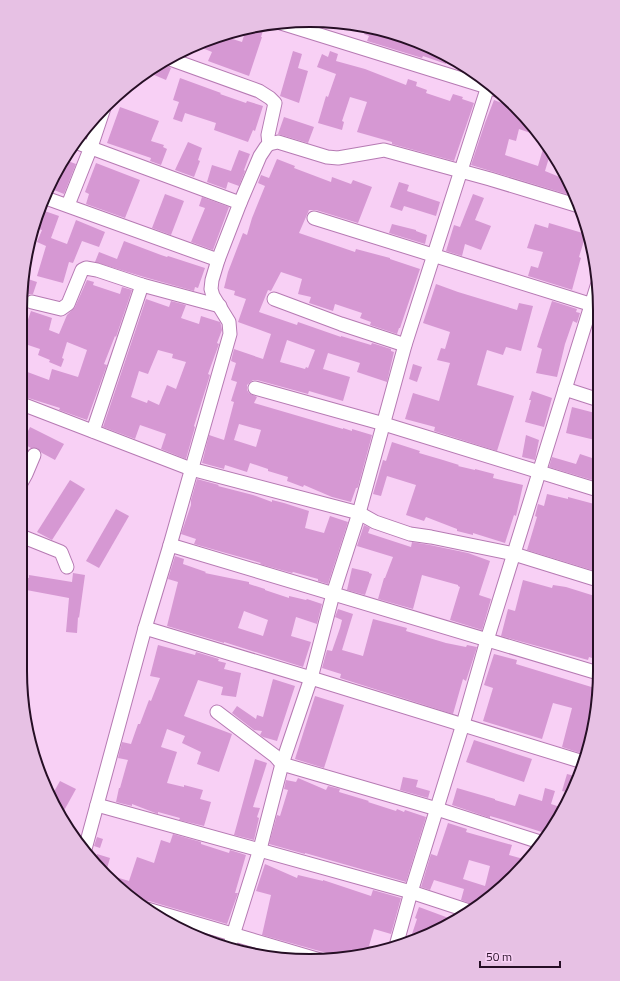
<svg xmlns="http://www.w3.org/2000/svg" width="620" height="981" viewBox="0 0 620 981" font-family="'Titillium Web',sans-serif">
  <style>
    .building { fill: #d698d3; fill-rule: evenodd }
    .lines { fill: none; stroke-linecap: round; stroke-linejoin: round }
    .street-casing { stroke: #b67ab3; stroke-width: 15 }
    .street { stroke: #fff; stroke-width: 13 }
    .rim { fill: none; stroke: #260f25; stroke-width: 2 }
  </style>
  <rect width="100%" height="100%" fill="#f8d0f5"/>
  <g class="building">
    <polygon points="265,24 261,37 262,37 249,76 208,61 212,52 195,45 220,35 242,42 246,29"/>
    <polygon points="367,27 385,30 438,50 448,56 446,64 423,56 422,58 367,41 369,36 364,34"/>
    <polygon points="293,51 302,54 298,68 308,71 299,103 280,96"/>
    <polygon points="330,51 338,54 336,61 365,69 406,85 408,79 417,82 416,86 427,90 426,93 450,101 453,94 463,97 462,99 474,103 454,161 392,144 392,142 357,132 367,102 350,97 342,121 344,122 342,130 318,123 326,96 328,97 336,74 317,67 322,54 328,57"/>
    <polygon points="160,62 164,65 171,68 166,80 147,72"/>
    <polygon points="180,78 221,93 220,94 246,103 247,101 263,106 255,131 253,130 248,142 214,130 216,123 185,113 182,122 173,119 179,102 173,100"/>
    <polygon points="494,100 515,108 542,137 519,129 516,141 509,139 505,155 538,166 545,142 551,151 545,171 562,178 563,170 570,182 576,197 471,165 485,123"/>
    <polygon points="120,107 159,121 151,141 164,145 163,147 167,149 161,165 150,161 151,158 107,143"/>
    <polygon points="284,117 314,127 308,143 278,134"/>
    <polygon points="188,142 202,148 198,160 200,161 194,177 175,170"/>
    <polygon points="239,150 250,154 244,170 245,171 239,186 228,182 226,189 207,182 212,165 231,171"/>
    <path d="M277 159 295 166 294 168 331 182 332 177 351 184 353 180 372 187 358 223 316 210H309L299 233 355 252 356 249 390 258V259L420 269 400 328H399L397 334 370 325 371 322 360 318 362 313 335 304 333 311 309 303 311 297 298 294 302 279 281 272 271 291 268 290 259 312 297 325 298 322 341 337V336L371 345 372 343 391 349V351L394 352 387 382 357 372 360 363 328 353 323 369 350 377 343 401 309 391 308 394 257 380H253L247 385V390L249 393 257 397 254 403 343 429V428L352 431V429L372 435 358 487 357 488H356L351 502 332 497 304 485 303 487 287 481 288 477 268 471V469L250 463 247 472 225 465 224 469 202 463 209 435 224 440 234 402 231 401 237 382 231 380 236 363 231 361 234 349 263 359 271 334 238 322 246 299 234 295 235 291 224 288 228 272 243 233 247 235 252 218 265 186 258 183 261 175 269 178ZM287 340 315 350 308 368 306 367 305 369 280 362ZM239 424 261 430 256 447 234 440Z"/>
    <polygon points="65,160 76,164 64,194 49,188"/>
    <polygon points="96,163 140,180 125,218 86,204 89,194 85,192"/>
    <polygon points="399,182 409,185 407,191 440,202 436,216 404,206 402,211 390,207"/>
    <polygon points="165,194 184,201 171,235 152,228"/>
    <polygon points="473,194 484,198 475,220 491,226 481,250 465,244 462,256 446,251 454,225 460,227"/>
    <polygon points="202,197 229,207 213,250 191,242 205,208 199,206"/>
    <polygon points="39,209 59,216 51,238 67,244 76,220 105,232 99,247 82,241 73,263 69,262 63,283 37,276 46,246 37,242 42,230 34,228"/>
    <polygon points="549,223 586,234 579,257 581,258 580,261 572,290 582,293 528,276 531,266 538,268 543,252 527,248 535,224 548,228"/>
    <polygon points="392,224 416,230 416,231 427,235 425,244 389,233"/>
    <polygon points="124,241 161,255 167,257 168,256 205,268 198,288 195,287 194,291 144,277 95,262 99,252 117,259"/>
    <polygon points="22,277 37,282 33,294 29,294 25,298 22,297"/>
    <polygon points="87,280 94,282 93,285 120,294 122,287 132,290 116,337 115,336 104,364 107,365 87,420 59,410 60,408 22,396 22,370 49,380 52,369 78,377 87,350 67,342 62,358 64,359 61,367 49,362 50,360 38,355 40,349 22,343 25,337 22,336 31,311 52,318 49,330 59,334 67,315 75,307"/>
    <polygon points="436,284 458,292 517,310 519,303 533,306 521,351 506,347 503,355 487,350 477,385 514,396 497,451 434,431 435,427 405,419 413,393 439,401 450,363 437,360 441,348 445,349 450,332 423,323"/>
    <path d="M146 299 169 307 171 301 186 305 181 318 199 324 201 316 220 322 221 325 222 330 217 343 219 344 208 374 210 375 194 426 195 427 186 459 161 449 166 434 140 425 135 439 103 427ZM158 350 173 354 172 358 186 362 176 389 167 385 159 405 148 400 147 403 131 397 139 371 148 374Z"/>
    <polygon points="552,301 577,309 576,312 580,313 577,323 573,321 565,344 557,377 536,373 542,349 537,347"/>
    <polygon points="413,364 422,367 417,382 409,379"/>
    <polygon points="532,391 552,398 544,427 525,422 531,400 529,400"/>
    <polygon points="572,407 599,414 599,425 595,440 566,433"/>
    <polygon points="30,427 64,444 55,460 42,453 37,448 31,448 22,443"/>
    <polygon points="526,435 539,440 535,460 522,457"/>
    <polygon points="392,442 420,451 419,453 443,460 459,465 458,466 475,470 475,469 494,474 493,478 523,485 516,516 514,515 505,543 473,533 473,535 457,531 457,529 426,517 424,521 406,515 416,485 387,476 381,496 373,494 383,460 386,461"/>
    <polygon points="599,442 599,482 549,467 552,457 576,464 580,454 592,458"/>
    <polygon points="197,479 219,485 218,486 253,495 272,502 272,500 284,503 309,511 305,528 324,533 330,516 348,522 328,584 318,581 318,579 293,572 292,573 260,564 261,563 194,544 196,539 181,534 191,505 191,500"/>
    <polygon points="70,480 85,489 52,540 37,532"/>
    <polygon points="547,494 568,499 568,497 598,505 598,557 595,571 527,550 537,517 535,516 538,504 544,506"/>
    <polygon points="116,509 129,516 99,568 86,561"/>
    <polygon points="364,525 370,528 368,533 411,547 412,542 430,545 468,553 490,561 479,595 491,599 482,630 450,620 460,587 458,586 458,585 422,575 413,609 378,599 384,578 385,578 393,557 357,546"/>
    <path d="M175 556 184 559 183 564 206 572 205 573 249 582V584L265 589V590L289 598V596L306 600 307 599 322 604 317 624 296 617 291 636 311 642 303 667 224 642V643L167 626 178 582 168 579ZM244 611 268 620 263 636 238 628Z"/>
    <polygon points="352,568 369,572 369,573 372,574 365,595 347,590"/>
    <polygon points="73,573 85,575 79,618 78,617 77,633 66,632 69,598 21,589 21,577 29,578 29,575 72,582"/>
    <polygon points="523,580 552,588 553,585 566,587 598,597 598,660 589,657 588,660 501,636 508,609 515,611"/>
    <polygon points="338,609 353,614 342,650 363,656 373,619 407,628 406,631 446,643 466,647 467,645 477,647 466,681 463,679 453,714 340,678 341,674 322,668 327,650 332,651 340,628 342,620 335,617"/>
    <polygon points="158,645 195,655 196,652 219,659 218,661 226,663 224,669 241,673 236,697 221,695 223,687 198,680 184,716 232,734 219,772 197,764 201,752 182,743 185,736 167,729 161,747 177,752 167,783 184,787 184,785 203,790 200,799 211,802 204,826 179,820 180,818 158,812 158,814 132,804 132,806 116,802 119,788 120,788 127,763 128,760 118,758 122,742 131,744 138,724 140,724 149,700 151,701 160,678 150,676"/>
    <polygon points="494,654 517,660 516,664 598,689 598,709 586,752 580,751 580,753 562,747 572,708 553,703 542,739 483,721 493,688 484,685"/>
    <polygon points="273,679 295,686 277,741 263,737 260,735 262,731 254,730 232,713 237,706 256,719 257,715 263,717"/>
    <polygon points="315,696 344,705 324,768 295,759"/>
    <polygon points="474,740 532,759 524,782 466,762"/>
    <polygon points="255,759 267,763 253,807 260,808 257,817 259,818 254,840 234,835"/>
    <polygon points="567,774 579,777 571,793 562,791"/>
    <polygon points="403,777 418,780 416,787 430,791 428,798 400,790"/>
    <polygon points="298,778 326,790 328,786 340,789 339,792 369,801 368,802 396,811 397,809 404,812 405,810 426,817 406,882 305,853 305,854 269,844 277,815 280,816 288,790 284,789 286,780 296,782"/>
    <polygon points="60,781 76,789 61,816 51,797"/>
    <polygon points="457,788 495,799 495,800 515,806 519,794 542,801 545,788 555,791 551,804 563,808 548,834 504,820 490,816 490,818 452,805"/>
    <path d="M448 823 467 829 466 832 512 845 509 855 527 860 477 906 461 900 464 889 434 880 430 890 421 887 431 854 437 856ZM469 860 490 866 485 886 463 879Z"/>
    <polygon points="173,834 201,842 201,844 229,853 230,850 246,855 235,893 238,893 227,924 149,901 145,901 141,904 136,902 137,900 130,897 109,875 129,881 137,857 154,863 161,840 170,843"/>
    <polygon points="97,837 103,839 100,848 94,846"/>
    <polygon points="97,854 110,858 106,872 95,861"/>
    <polygon points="265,864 297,878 298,875 323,881 323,880 371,896 373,890 401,898 391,934 374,929 369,946 386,951 341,957 262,935 271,895 256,891"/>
    <polygon points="419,907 454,920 410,940 417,919 415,918"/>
  </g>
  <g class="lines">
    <g class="street-casing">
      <g id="street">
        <polyline points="281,23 497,90"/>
        <polyline points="167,58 259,91 270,98 275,103 268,135 269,144"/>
        <polyline points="75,142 240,203"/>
        <polyline points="43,197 218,260"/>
        <polyline points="68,205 91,147 104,108"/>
        <polyline points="314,218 599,307"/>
        <polyline points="274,299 341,324 405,345"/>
        <polyline points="32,302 61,309 68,304 82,270 86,268 97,270 142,285 220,306"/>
        <polyline points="255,388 384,424 598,490"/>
        <polyline points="565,389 599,400"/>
        <polyline points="22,404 191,469 359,513 375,522 410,534 431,537 514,554 598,580"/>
        <polyline points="93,431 142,285"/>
        <polyline points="21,483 26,474 34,455"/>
        <polyline points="21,536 61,552 67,567"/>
        <polyline points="170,545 598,673"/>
        <polyline points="145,628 311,678 583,762"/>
        <polyline points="217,712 275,756 282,764 437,809 543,843"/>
        <polyline points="97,805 411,892 472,912"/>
        <polyline points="85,849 145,628 170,545 230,334 229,322 213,296 211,289 212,280 218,260 240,203 260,156 266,147 269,144 278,142 327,157 338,158 384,150 490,179 579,206"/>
        <polyline points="147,909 320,960"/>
        <polyline points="396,946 411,892 463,724 487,640 598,283"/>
        <polyline points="229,948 260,849 282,764 311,678 333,594 359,513 405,345 489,83"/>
      </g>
    </g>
    <use href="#street" class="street"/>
  </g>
  <path d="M0 0H620V981H0ZM310 27H310A283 283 0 0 1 593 310V671A283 283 0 0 1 310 954H310A283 283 0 0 1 27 671V310A283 283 0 0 1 310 27Z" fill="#e7c1e4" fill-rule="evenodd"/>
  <path class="rim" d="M310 27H310A283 283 0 0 1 593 310V671A283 283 0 0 1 310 954H310A283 283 0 0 1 27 671V310A283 283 0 0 1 310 27Z"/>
  <path d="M480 961v6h80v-6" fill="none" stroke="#260f25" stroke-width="2"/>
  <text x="486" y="961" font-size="12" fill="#260f25" stroke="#f8d0f5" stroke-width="3" paint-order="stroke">50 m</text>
</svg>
